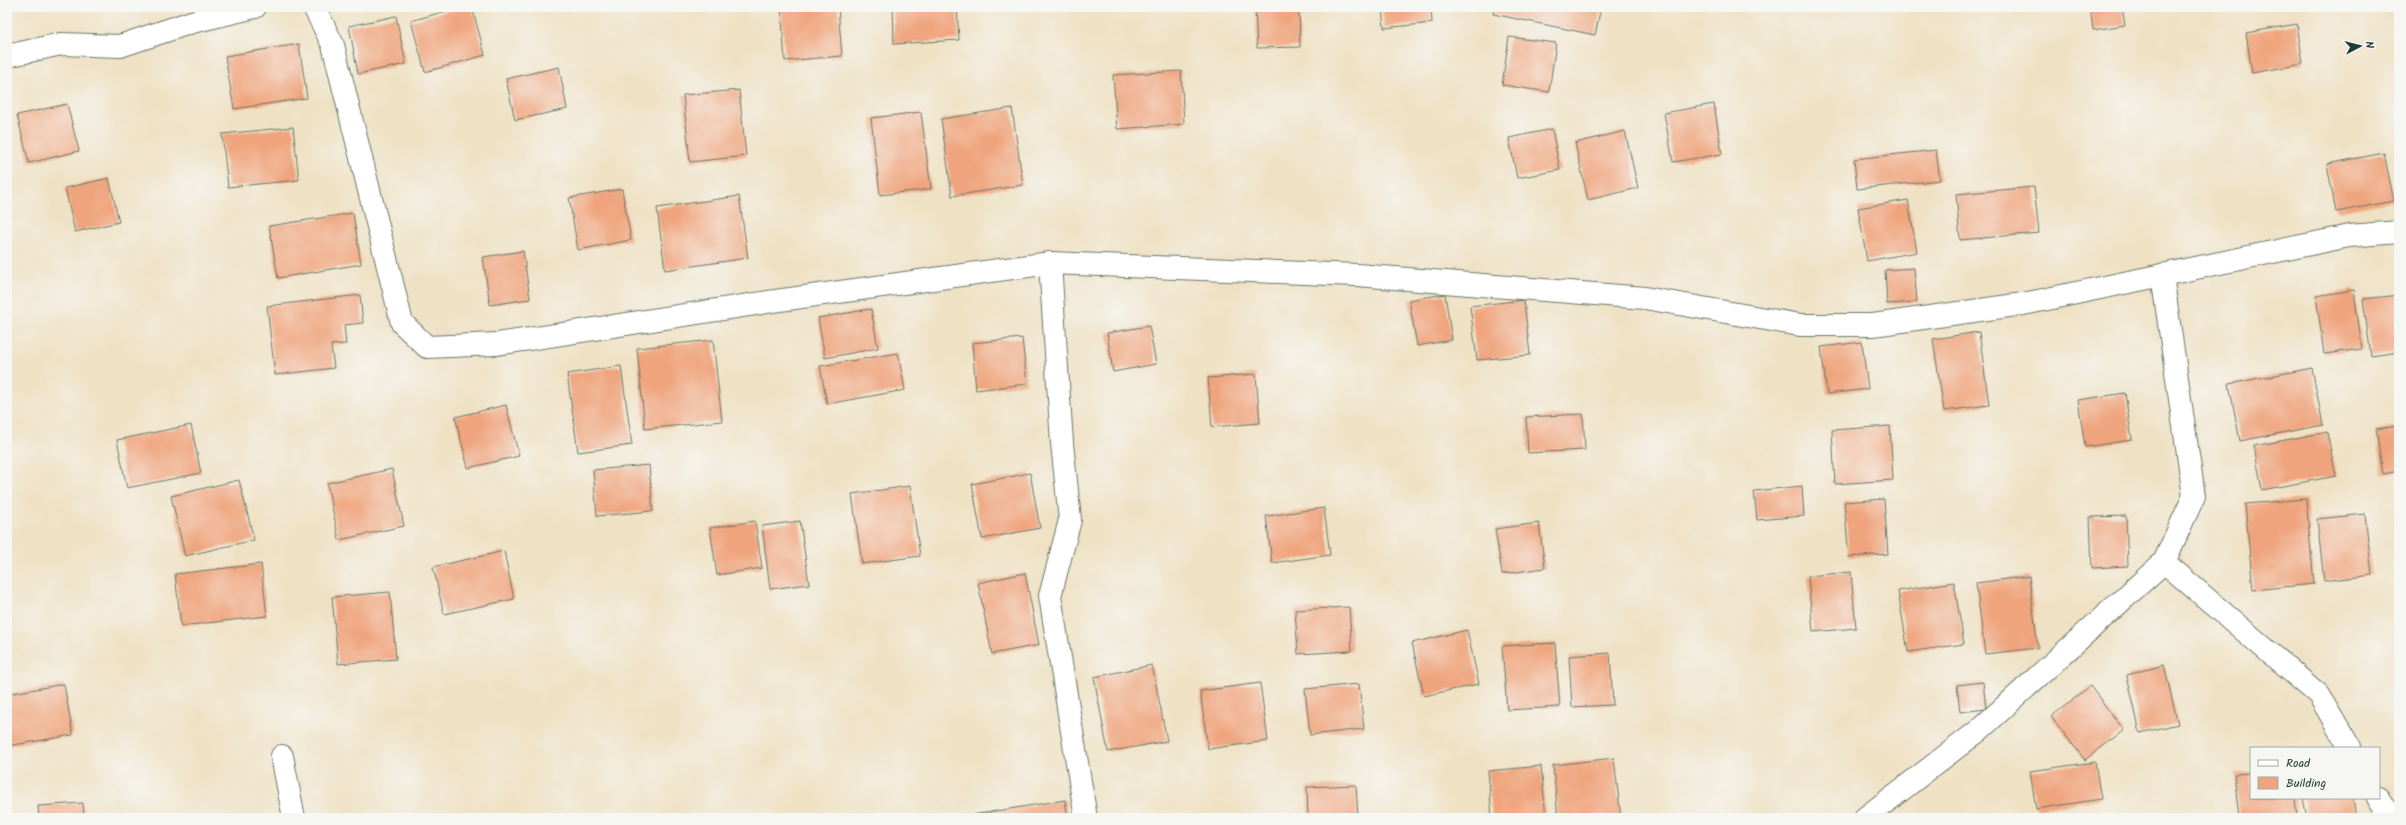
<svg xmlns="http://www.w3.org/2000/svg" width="2406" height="825" viewBox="0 0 2406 825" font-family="Kalam,sans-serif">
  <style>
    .building { fill: #efa47d }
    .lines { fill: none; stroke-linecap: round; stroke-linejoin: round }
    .minor-casing { stroke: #687666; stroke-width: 24 }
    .minor { stroke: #fff; stroke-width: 22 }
  </style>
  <rect width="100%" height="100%" fill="#f6f6f2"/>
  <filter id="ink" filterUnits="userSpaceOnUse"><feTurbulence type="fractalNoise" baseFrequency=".025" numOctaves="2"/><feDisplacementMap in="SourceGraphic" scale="8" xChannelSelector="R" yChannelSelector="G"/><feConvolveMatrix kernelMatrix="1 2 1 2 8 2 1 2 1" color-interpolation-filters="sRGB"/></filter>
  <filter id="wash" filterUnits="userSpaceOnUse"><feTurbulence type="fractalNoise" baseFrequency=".012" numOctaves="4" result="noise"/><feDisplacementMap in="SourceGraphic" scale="16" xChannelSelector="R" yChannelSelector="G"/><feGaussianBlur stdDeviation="0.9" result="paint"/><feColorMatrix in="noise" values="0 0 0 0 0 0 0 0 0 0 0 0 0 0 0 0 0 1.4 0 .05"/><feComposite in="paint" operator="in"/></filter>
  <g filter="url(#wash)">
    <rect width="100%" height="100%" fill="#efe1c4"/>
    <g id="blocks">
      <g class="building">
        <polygon points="460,7 472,7 485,55 425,72 411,21"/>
        <polygon points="781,7 838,7 842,56 785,61"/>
        <polygon points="893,7 957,7 959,40 894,44"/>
        <polygon points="1255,7 1299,7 1300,47 1257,48"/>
        <polygon points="1382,7 1431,7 1432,23 1384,28"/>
        <polygon points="1494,7 1601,7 1595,35 1493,14"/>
        <polygon points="2090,7 2122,7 2125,25 2093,30"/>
        <polygon points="396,16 406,64 358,74 349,26"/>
        <polygon points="2297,24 2303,64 2252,73 2246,33"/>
        <polygon points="1509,37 1556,43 1549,92 1502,85"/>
        <polygon points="299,44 307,98 234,109 225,56"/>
        <polygon points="559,67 567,109 515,120 506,79"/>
        <polygon points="1181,71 1184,124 1117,129 1113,75"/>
        <polygon points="739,90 746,156 690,162 683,95"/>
        <polygon points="67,104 79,151 29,163 17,115"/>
        <polygon points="1714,104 1722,154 1673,162 1664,113"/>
        <polygon points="1012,108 1023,185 952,196 941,119"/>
        <polygon points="921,112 931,189 880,195 871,118"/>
        <polygon points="293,127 299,180 228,187 222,134"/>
        <polygon points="1552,129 1560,170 1517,178 1509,138"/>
        <polygon points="1625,131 1638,188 1588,200 1575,143"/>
        <polygon points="1936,150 1940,180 1857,189 1854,159"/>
        <polygon points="2384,153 2394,201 2336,212 2327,164"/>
        <polygon points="109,178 119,222 75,232 65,188"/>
        <polygon points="2034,187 2039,233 1960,240 1956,194"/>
        <polygon points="622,189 631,240 578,250 569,198"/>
        <polygon points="739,196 748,258 665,270 657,208"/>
        <polygon points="1908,200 1917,252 1867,261 1858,208"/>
        <polygon points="353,213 361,264 278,278 269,226"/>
        <polygon points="523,251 530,299 490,305 483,257"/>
        <polygon points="1914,268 1917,302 1887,304 1885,270"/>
        <polygon points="2354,290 2362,349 2324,354 2316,296"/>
        <polygon points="1445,294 1452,340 1417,346 1409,300"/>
        <polygon points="360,295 363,323 344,325 346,344 331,345 334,368 275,375 267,306"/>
        <polygon points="2399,295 2399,352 2371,356 2363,299"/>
        <polygon points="1524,300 1530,355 1477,360 1470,306"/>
        <polygon points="871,309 878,348 825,358 818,318"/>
        <polygon points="1149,326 1156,364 1113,372 1107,333"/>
        <polygon points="1979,332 1989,405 1944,411 1933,339"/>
        <polygon points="1022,338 1027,384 976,390 972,343"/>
        <polygon points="713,340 722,421 645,429 637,348"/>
        <polygon points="1862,342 1868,389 1827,394 1821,347"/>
        <polygon points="898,353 905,390 827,404 820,366"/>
        <polygon points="621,366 632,445 578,452 567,374"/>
        <polygon points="2312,368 2323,425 2240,441 2229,384"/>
        <polygon points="1256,374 1260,423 1212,427 1208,378"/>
        <polygon points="2125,393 2132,440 2085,447 2078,400"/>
        <polygon points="506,405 519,456 468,468 455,417"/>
        <polygon points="1583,414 1585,450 1528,453 1526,417"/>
        <polygon points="191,425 201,473 127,488 117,440"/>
        <polygon points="1890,426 1893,480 1835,484 1832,430"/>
        <polygon points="2399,426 2399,471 2383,474 2376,429"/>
        <polygon points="2327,432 2336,476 2262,490 2254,446"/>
        <polygon points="649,465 653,511 597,516 593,470"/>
        <polygon points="392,469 404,526 339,540 327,483"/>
        <polygon points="1030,473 1040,528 982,539 972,484"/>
        <polygon points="239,480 254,540 185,556 171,496"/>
        <polygon points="910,486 920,556 862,564 852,494"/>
        <polygon points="1802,486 1804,516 1757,520 1754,491"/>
        <polygon points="1884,499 1888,554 1849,557 1844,502"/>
        <polygon points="2306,499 2314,584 2253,590 2245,504"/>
        <polygon points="1324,508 1330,555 1272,563 1266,516"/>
        <polygon points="2365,514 2372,575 2324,581 2317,519"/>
        <polygon points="2126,516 2128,566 2092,568 2090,517"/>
        <polygon points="755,521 762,568 717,575 710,528"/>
        <polygon points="800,521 809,584 770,589 762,526"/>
        <polygon points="1539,523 1545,568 1502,574 1495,529"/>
        <polygon points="504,551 514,599 444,614 433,567"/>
        <polygon points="261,564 267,616 181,626 175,574"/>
        <polygon points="1851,572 1856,628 1813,632 1808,576"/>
        <polygon points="1025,573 1039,645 992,654 978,583"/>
        <polygon points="2029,576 2038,648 1985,654 1976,583"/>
        <polygon points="1954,582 1964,644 1908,652 1898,591"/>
        <polygon points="390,592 396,659 338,664 332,597"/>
        <polygon points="1349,607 1352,651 1298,654 1295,610"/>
        <polygon points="1467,630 1479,684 1424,696 1412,643"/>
        <polygon points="1555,643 1560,707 1507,710 1502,646"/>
        <polygon points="1610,653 1613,705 1572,707 1569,656"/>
        <polygon points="1152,665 1167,741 1108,752 1094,677"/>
        <polygon points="2164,665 2178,724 2140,733 2127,675"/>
        <polygon points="1983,682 1986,709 1960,712 1957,685"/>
        <polygon points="1260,683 1268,741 1208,749 1200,691"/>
        <polygon points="64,684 73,735 7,746 7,694"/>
        <polygon points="1359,684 1364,729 1310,735 1305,689"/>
        <polygon points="2090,686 2124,730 2085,760 2051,717"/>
        <polygon points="1614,758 1621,818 1558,818 1553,765"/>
        <polygon points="2095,762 2101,799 2036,809 2030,771"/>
        <polygon points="1541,766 1546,818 1492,818 1488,771"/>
        <polygon points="2251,773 2251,798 2295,798 2297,818 2239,818 2234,774"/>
        <polygon points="1356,785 1358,818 1308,818 1307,787"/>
        <polygon points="2303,798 2353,798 2356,818 2307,818"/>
        <polygon points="1065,800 1068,818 973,818 972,815"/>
        <polygon points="83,803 84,818 39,818 38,806"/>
      </g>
    </g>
  </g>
  <g filter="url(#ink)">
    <use href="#blocks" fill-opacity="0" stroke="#687666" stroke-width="1"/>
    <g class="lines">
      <g class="minor-casing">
        <g id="minor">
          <polyline points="314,7 333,45 402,323 427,347 497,344 774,301 1050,263 1357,275 1645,298 1800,325 1873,325 2023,304 2349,236 2399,232"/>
          <polyline points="7,56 61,44 120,46 192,22 255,7"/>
          <polyline points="1050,263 1062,443 1070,520 1050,596 1086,818"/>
          <polyline points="2164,562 2319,695 2350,748"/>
          <polyline points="282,756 294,818"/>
          <polyline points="2378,798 2391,818"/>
          <polyline points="1865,818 1978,731 2164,562 2194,496 2162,275"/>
        </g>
      </g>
      <use href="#minor" class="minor"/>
    </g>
  </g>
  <rect width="2406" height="825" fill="none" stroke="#f6f6f2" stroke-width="24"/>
  <rect x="2250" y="747" width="130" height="52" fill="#f6f6f2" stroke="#a0aca6"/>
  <rect x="2258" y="760" width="20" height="6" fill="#ffffff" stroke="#a0aca6"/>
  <text x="2286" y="767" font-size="12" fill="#1f3d34">Road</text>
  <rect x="2258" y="777" width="20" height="12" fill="#efa47d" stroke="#a0aca6"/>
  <text x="2286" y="787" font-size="12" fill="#1f3d34">Building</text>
  <g transform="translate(2360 46) rotate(83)" stroke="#f6f6f2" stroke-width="3" paint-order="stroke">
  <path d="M0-3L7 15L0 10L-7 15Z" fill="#1f3d34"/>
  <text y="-6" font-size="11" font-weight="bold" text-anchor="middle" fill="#1f3d34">N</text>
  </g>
</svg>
